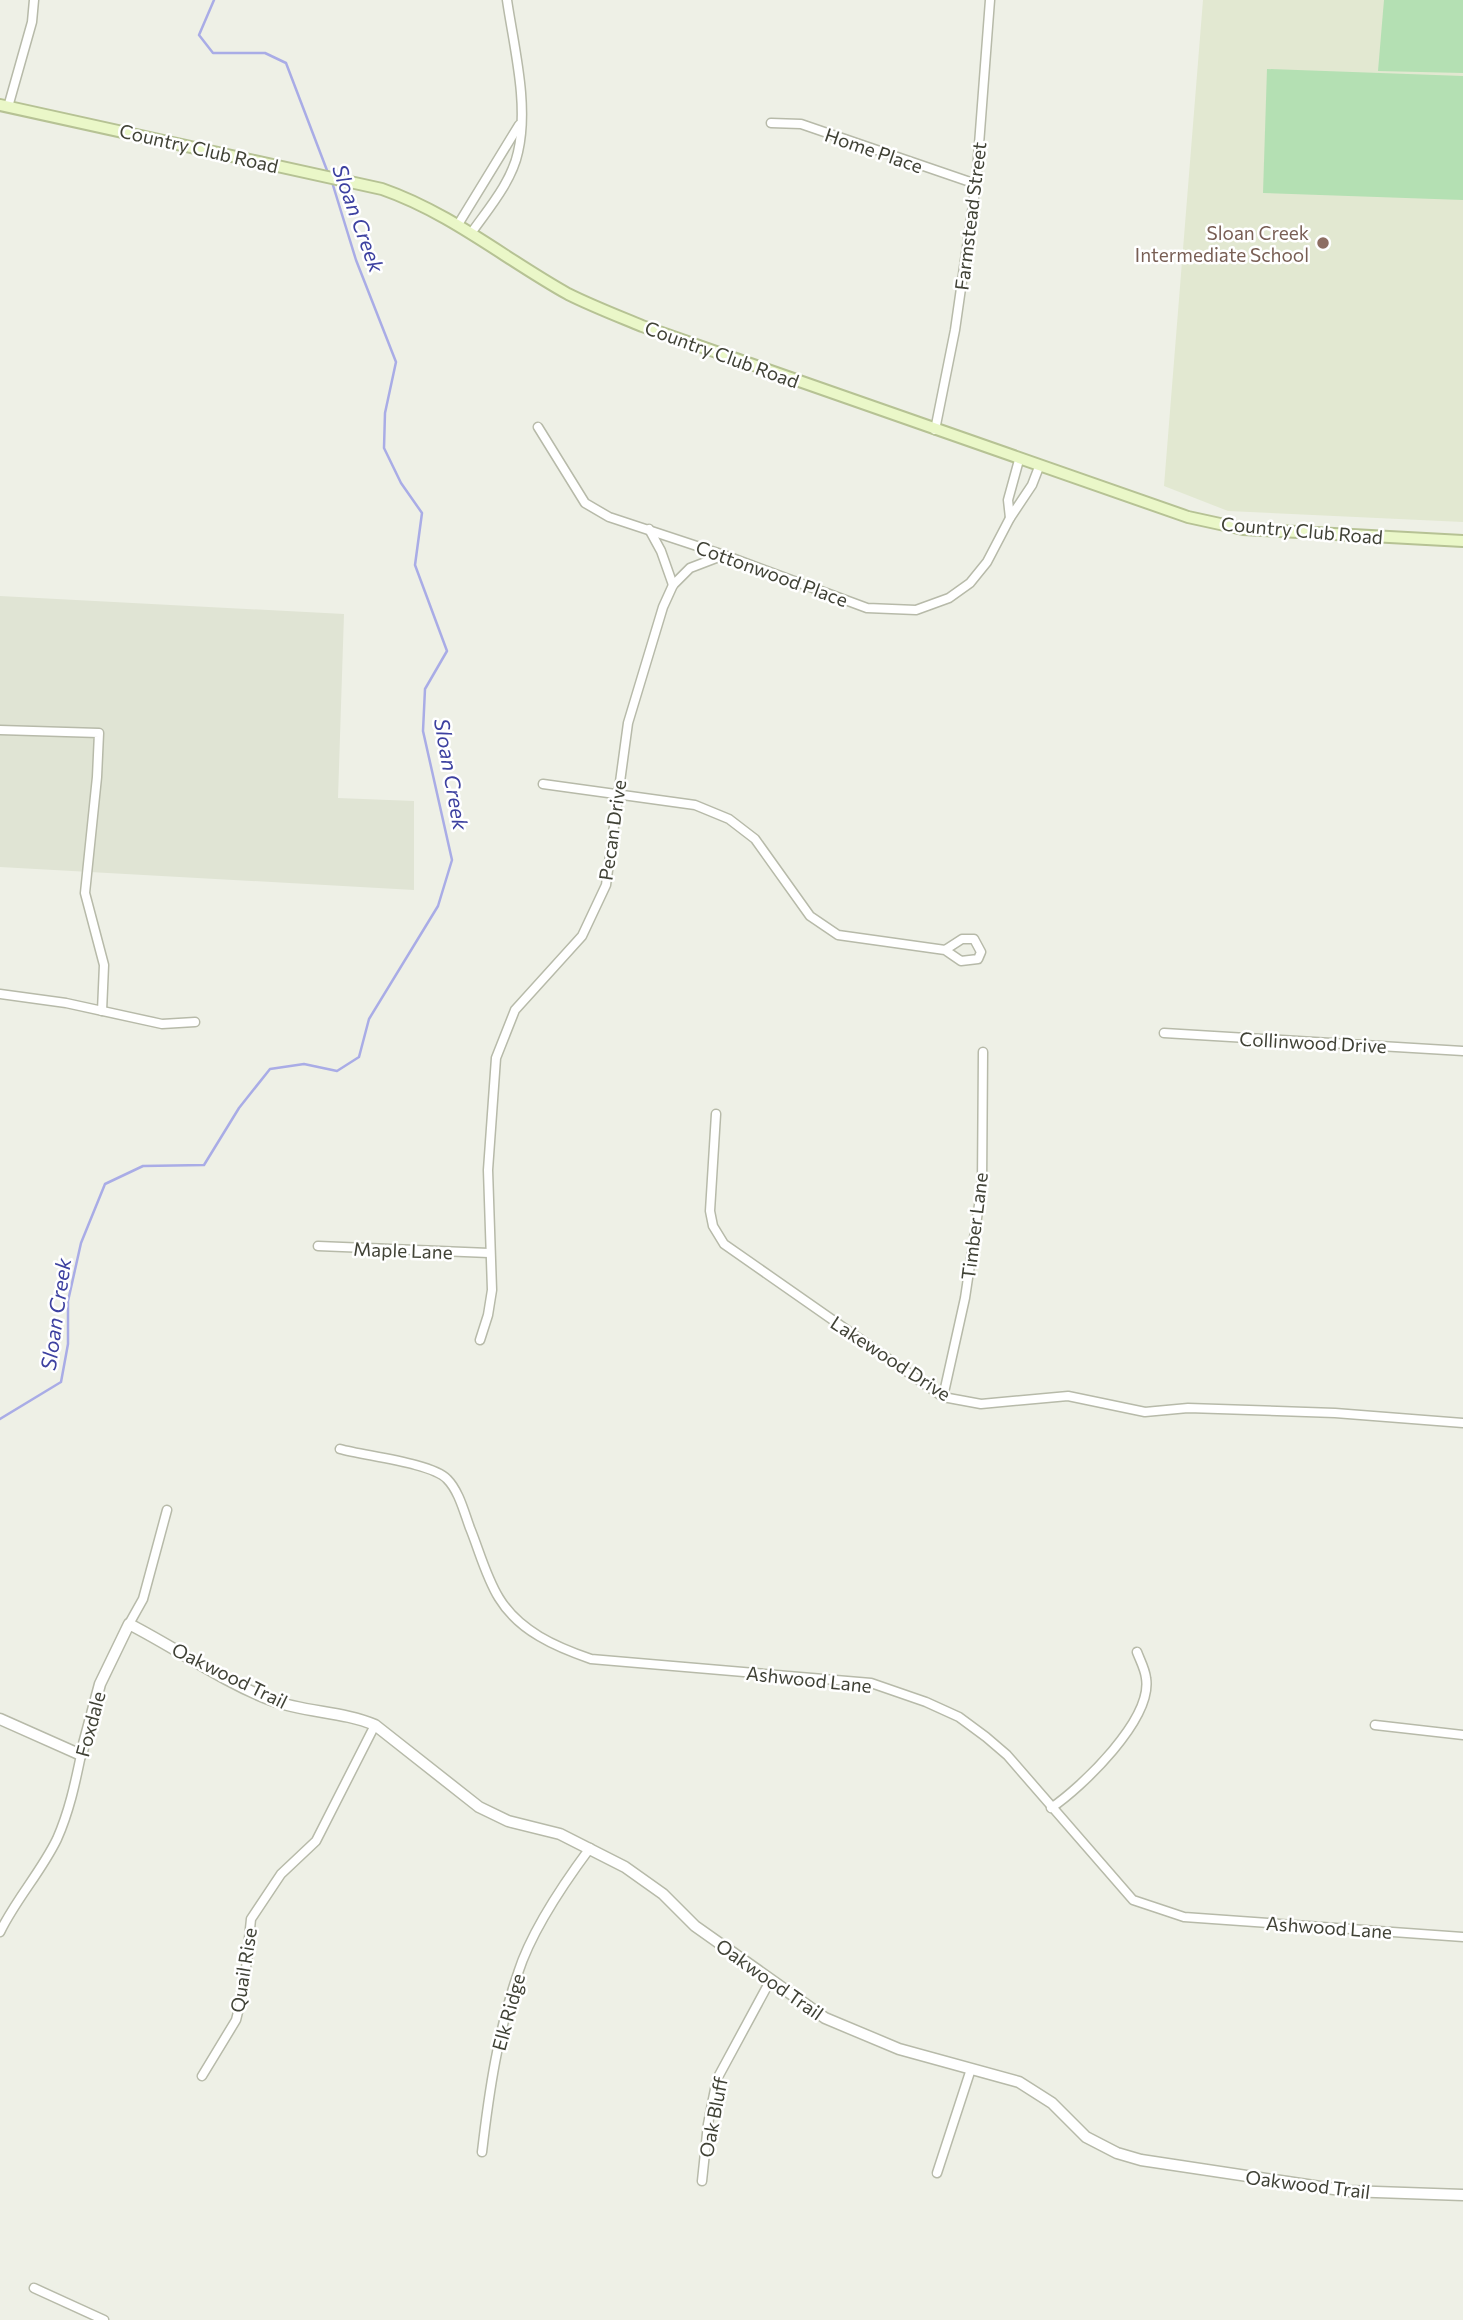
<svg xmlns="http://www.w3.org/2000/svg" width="1463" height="2320" viewBox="0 0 1463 2320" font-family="Commissioner,sans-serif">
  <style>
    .residential { fill: #e0e4d4 }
    .education { fill: #e2e8d1 }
    .green { fill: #b4e0b3 }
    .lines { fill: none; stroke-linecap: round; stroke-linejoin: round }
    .stream { stroke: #a9ace6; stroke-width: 2.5 }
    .minor-casing { stroke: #b7baa9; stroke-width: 11 }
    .tertiary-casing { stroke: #b7baa9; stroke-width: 13 }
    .secondary-casing { stroke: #b6c294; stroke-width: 14 }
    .minor { stroke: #fff; stroke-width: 8 }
    .tertiary { stroke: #fff; stroke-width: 10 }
    .secondary { stroke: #eaf7c8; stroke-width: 10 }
    .education-dot { fill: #8d6e63; stroke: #fff; stroke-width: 2.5 }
    .labels { text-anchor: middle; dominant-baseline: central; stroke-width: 5; stroke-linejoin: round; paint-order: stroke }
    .street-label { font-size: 19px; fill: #404236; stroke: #fff }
    .education-label { font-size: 19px; fill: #785e54; stroke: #fff; text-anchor: end }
    .water-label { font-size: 21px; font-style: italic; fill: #3d41a0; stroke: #fff }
  </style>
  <rect width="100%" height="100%" fill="#eef0e6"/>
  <polygon class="residential" points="0,596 344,614 338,798 414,801 414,890 0,867"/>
  <polygon class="education" points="1203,0 1463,0 1463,522 1228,511 1164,486"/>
  <g class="green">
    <polygon points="1384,0 1463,0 1463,73 1378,71"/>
    <polygon points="1267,69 1463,76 1463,200 1263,193"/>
  </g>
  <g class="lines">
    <g class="stream">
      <polyline points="214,0 199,35 213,53 265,53 286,63 328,173"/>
      <polyline points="0,1419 61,1382 68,1344 68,1301 81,1243 105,1184 143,1166 204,1165 239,1108 270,1069 304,1064 337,1071 359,1057 369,1019 438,906 452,860 423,731 425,689 447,651 415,565 422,513 401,483 384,448 385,413 396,362 356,260 332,182"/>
    </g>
    <g class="minor-casing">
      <g id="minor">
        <polyline points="8,107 32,22 34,0"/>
        <polyline points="771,123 801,124 976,184"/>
        <polyline points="459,223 519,125"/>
        <path d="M472 232C489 208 512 181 518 152 529 104 514 48 507 0"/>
        <polyline points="538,427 585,503 609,517 724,555 867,608 916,610 949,598 970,583 987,562 1010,518"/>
        <polyline points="935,430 955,330 976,184 990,0"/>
        <polyline points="1019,460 1008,500 1010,518 1032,485 1039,467"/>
        <polyline points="649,529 661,551 673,585"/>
        <polyline points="0,730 99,733 97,777 85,893 104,965 102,1011"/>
        <polyline points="543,784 695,805 729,819 755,839 810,916 838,935 945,950 961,961 978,959 981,952 974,939 962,939 945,950"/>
        <polyline points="0,994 66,1003 162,1024 195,1022"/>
        <polyline points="1164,1033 1463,1051"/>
        <polyline points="716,1114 710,1211 713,1226 724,1244 943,1397 981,1404 1068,1396 1145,1412 1188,1408 1335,1413 1463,1423"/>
        <polyline points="318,1246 489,1253"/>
        <polyline points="480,1340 488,1315 492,1290 488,1170 496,1058 515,1010 582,936 606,885 628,723 663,607 673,585 690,568 724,555"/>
        <polyline points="943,1397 965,1298 982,1185 983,1052"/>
        <path d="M340 1449C365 1456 432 1463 447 1479 459 1491 464 1512 470 1528 479 1550 486 1577 499 1598 519 1631 556 1647 591 1659L871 1683 926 1702 959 1717 986 1737 1007 1755 1133 1900 1184 1917 1463 1937"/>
        <polyline points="129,1624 143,1599 167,1510"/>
        <polyline points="1375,1725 1463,1735"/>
        <path d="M1051 1808C1082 1787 1153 1719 1146 1678 1145 1669 1140 1660 1137 1652"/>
        <path d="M0 1932C16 1899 41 1872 57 1839 69 1812 75 1784 81 1755"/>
        <polyline points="202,2076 236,2020 244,1988 251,1919 281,1874 316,1841 375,1725"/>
        <path d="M482 2152C489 2092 498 2031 518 1973 531 1932 564 1883 590 1848"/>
        <polyline points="937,2173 971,2069"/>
        <polyline points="702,2181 708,2124 717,2079 770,1981"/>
        <polyline points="34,2288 104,2320"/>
      </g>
    </g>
    <g class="tertiary-casing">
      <path id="tertiary" d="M0 1719 81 1755 100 1684 129 1624C176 1648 222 1681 271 1700 306 1713 342 1711 375 1725L479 1807 508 1821 560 1834 625 1867 663 1894 695 1926 825 2018 899 2049 1019 2082 1052 2103 1086 2137 1117 2153 1141 2160 1347 2191 1463 2195"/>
    </g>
    <g class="secondary-casing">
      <path id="secondary" d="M0 105 382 189C451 213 505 259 568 294 592 306 618 316 642 326L1188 517 1243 529 1463 541"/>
    </g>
    <use href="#minor" class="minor"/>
    <use href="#tertiary" class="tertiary"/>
    <use href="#secondary" class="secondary"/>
  </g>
  <circle class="education-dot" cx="1323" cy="243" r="7"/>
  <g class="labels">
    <g class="street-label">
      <text transform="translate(199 148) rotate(13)">Country Club Road</text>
      <text transform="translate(874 150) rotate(19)">Home Place</text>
      <text transform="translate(970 216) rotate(-83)">Farmstead Street</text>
      <text transform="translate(722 354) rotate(20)">Country Club Road</text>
      <text transform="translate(1302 530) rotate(5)">Country Club Road</text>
      <text transform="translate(772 573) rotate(20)">Cottonwood Place</text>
      <text transform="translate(612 830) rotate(-82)">Pecan Drive</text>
      <text transform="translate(1313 1042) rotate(3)">Collinwood Drive</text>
      <text transform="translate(974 1226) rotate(-83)">Timber Lane</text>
      <text transform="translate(403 1250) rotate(2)">Maple Lane</text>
      <text transform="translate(891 1358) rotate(33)">Lakewood Drive</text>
      <text transform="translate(230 1675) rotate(26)">Oakwood Trail</text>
      <text transform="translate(809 1679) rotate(6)">Ashwood Lane</text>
      <text transform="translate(90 1724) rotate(-75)">Foxdale</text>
      <text transform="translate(1329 1927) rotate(4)">Ashwood Lane</text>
      <text transform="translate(243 1970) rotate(-81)">Quail Rise</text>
      <text transform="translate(770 1979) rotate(35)">Oakwood Trail</text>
      <text transform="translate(508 2012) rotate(-75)">Elk Ridge</text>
      <text transform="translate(713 2117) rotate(-79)">Oak Bluff</text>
      <text transform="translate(1308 2184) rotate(7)">Oakwood Trail</text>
    </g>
    <g class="education-label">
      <text x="1309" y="232">Sloan Creek<tspan x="1309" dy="22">Intermediate School</tspan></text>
    </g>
    <g class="water-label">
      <text transform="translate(359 218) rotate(70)">Sloan Creek</text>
      <text transform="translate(452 774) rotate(80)">Sloan Creek</text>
      <text transform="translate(55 1314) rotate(-82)">Sloan Creek</text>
    </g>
  </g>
</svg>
